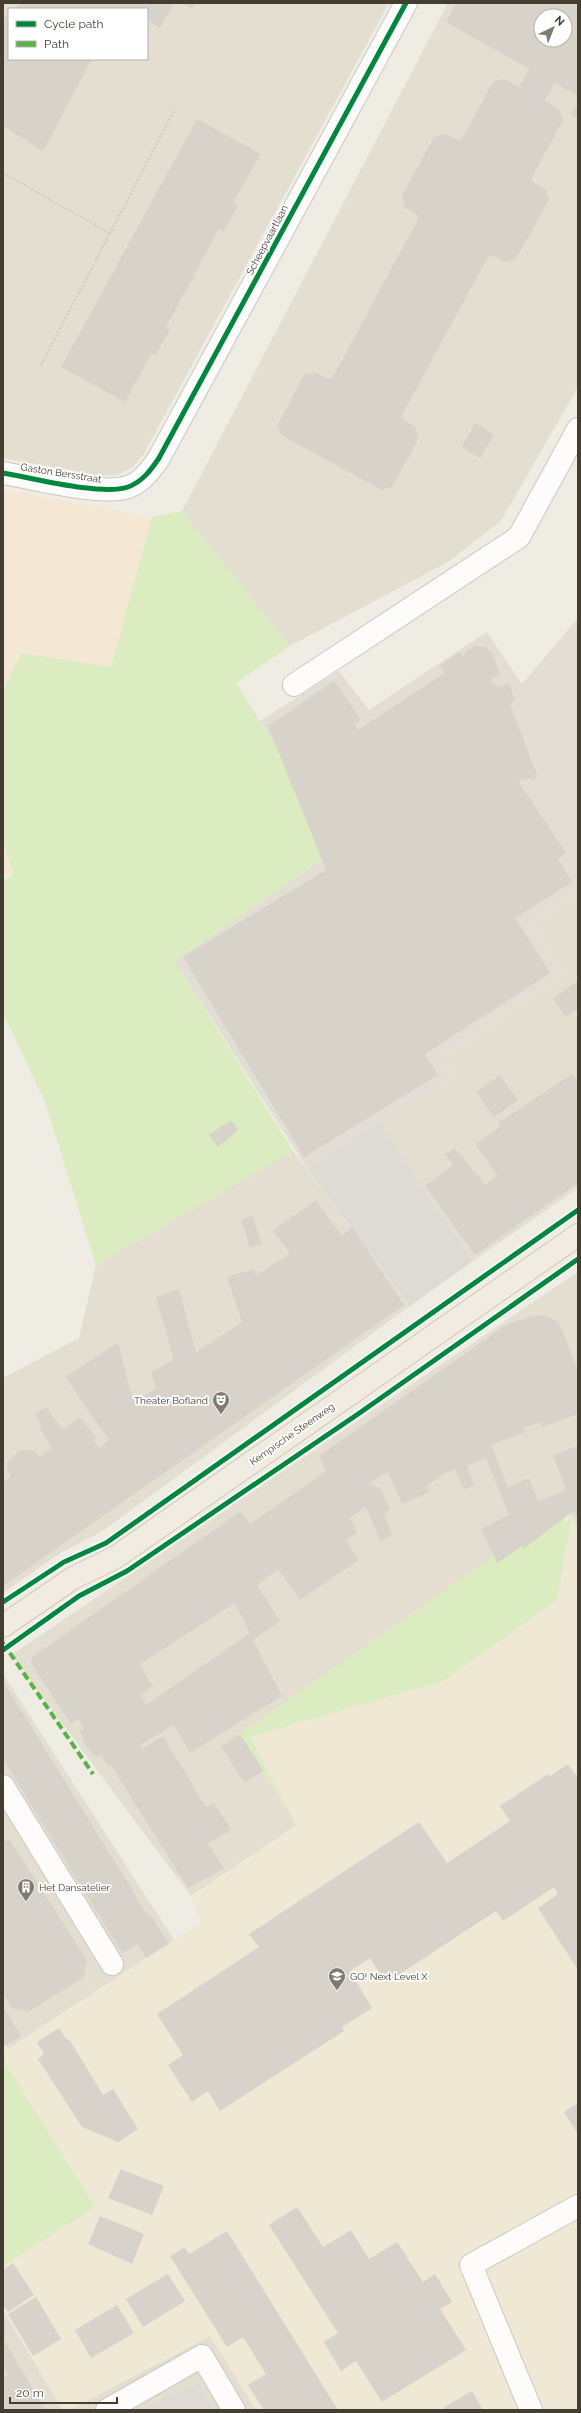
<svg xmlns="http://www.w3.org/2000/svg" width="581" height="2413" viewBox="0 0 581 2413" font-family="Raleway,sans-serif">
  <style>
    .residential { fill: #e4ded1; fill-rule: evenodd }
    .commercial { fill: #f4e8d5 }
    .industrial { fill: #e2ddd5 }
    .education { fill: #eee8d5 }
    .green { fill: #dbecc0 }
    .parking { fill: #dedbd4 }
    .building { fill: #d7d3cb; fill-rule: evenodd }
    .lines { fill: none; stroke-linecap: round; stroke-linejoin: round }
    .minor-casing { stroke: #cbc8c0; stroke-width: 24 }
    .major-casing { stroke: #d4c9af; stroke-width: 24 }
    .path { stroke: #d0cdc8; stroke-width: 2.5; stroke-dasharray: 2 2; stroke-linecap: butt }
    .minor { stroke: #fdfcfb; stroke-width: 22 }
    .major { stroke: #f0ece1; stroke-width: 22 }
    .quiet { stroke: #57b346; stroke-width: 4; stroke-dasharray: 8 4; stroke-linecap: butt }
    .cycleway-casing { stroke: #fff; stroke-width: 8 }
    .cycleway { stroke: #00873e; stroke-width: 5 }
    .labels { text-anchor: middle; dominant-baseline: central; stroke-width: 3.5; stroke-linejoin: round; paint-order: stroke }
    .street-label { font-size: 10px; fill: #443d31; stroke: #fff }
    .poi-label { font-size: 10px; fill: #443d31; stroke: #fff; text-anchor: start }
  </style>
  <rect width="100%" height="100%" fill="#efece4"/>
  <g class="residential">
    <path d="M3 3H389L143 455 133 467 117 475 103 476 3 458ZM9 9H147V59H9Z"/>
    <path d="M448 3H578V387L501 521 448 562 290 646 182 511ZM541 16H565V40H541Z"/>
    <polygon points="578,892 578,1188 473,1261 379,1123 453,1077 440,1059 562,974 530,924"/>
    <polygon points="293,1151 410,1306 101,1532 62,1552 3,1593 3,1378 79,1338 96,1265"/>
    <polygon points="578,1272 578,1538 566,1507 238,1736 297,1825 191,1896 11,1655"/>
    <polygon points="3,1674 174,1940 8,2049 3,2042"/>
    <polygon points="3,2310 63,2410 3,2410"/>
    <polygon points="210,2336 256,2410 69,2410"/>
  </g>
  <g class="commercial">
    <polygon points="3,489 152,517 111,667 21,653 3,691"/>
    <polygon points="3,841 13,874 3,877"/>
  </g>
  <polygon class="industrial" points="578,618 578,892 530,924 562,974 440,1059 453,1077 308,1170 175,961 339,848 260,721 339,671 369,710 487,632 522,684"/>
  <polygon class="education" points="572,1515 578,1530 578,2410 256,2410 210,2336 69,2410 63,2410 3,2307 3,2042 8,2049 200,1923 191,1896 296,1826 249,1737"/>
  <g class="green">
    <polygon points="182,511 290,646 236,683 339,848 175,961 293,1151 96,1265 45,1102 3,1013 3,882 13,874 3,841 3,691 21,653 111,667 152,517"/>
    <polygon points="565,1506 564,1525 572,1515 557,1600 443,1681 250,1737 297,1825 238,1735"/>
    <polygon points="3,2060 95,2207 3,2266"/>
  </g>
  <g class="parking">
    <polygon points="379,1123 473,1261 410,1306 308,1170"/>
    <polygon points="199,2383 210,2407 203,2410 146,2410 145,2407"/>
  </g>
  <g class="building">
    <polygon points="20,3 174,3 160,28 147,21 147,9 14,9"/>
    <polygon points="182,3 195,3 192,9"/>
    <path d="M456 3H578V96L555 83 545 100 559 109 563 120 532 177 533 182 545 189 549 200 516 259 505 262 493 256 488 257 402 415 404 420 415 427 419 438 392 487 382 490 281 435 278 424 304 375 315 372 328 379 333 377 418 219 417 214 405 208 402 196 434 137 445 134 458 140 462 139 493 82 504 79 519 87 529 69 446 22ZM541 16H565V40H541Z"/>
    <polygon points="9,13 9,59 92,59 43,151 3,126 3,19"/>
    <polygon points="578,103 578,119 571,115"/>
    <polygon points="197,119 261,154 233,203 238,206 224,231 219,229 193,277 196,277 194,280 192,279 166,327 170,329 156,355 152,353 125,402 61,367"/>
    <polygon points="475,423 494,434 480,458 462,447"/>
    <polygon points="475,646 486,647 492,653 500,674 491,679 493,683 499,687 509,683 515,701 510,703 511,707 537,775 534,781 530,778 518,781 566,853 558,859 572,882 515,918 550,973 425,1054 438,1075 304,1157 183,957 326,870 268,726 334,681 361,720 354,724 358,730 445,673 440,665 460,652 463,657 465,655 464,653"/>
    <polygon points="578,981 578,1009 566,1017 553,998"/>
    <polygon points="572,1074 578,1082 578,1183 475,1255 425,1186 453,1165 445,1154 455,1148 485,1185 497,1175 475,1144 500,1127 498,1123"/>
    <polygon points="500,1075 518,1100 494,1117 476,1092"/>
    <polygon points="231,1120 238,1130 218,1147 209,1135"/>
    <polygon points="316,1200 342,1236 352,1227 404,1305 3,1586 3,1482 11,1477 7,1468 7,1462 20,1450 31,1450 36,1452 39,1457 52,1448 39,1427 41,1425 35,1414 46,1407 63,1430 80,1417 96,1438 93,1440 99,1448 109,1440 65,1377 118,1343 133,1401 156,1389 151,1372 174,1360 156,1297 179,1289 196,1352 242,1322 227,1277 254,1269 256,1275 290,1254 273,1230"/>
    <polygon points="252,1216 262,1244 250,1248 241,1220"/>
    <path d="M542 1315 555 1320 560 1325 578 1371V1414L543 1427 540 1422 523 1428 525 1432 491 1445 508 1487 529 1478 538 1501 566 1490 553 1455 578 1446V1520L574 1511 523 1549 522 1546 497 1563 481 1529 509 1515 486 1458 467 1466 474 1485 464 1490 455 1469 442 1475 427 1486 430 1492 402 1504 388 1472 369 1483 381 1489 390 1511 384 1513 392 1535 380 1541 366 1507 350 1518 357 1533 346 1540 359 1560 300 1600 278 1569 257 1585 280 1621 253 1640 282 1696 190 1753 174 1725 140 1745 142 1749 163 1736 206 1807 214 1803 231 1830 208 1844 224 1868 188 1888 112 1767 110 1764 108 1766 101 1755 97 1758 85 1745 80 1731 84 1728 78 1719 71 1724 31 1663 32 1657 241 1511 250 1524 308 1484 326 1471 319 1456 506 1325 533 1316ZM235 1603 250 1633 146 1705 141 1695 153 1687 140 1664Z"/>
    <polygon points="3,1681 147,1914 149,1913 169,1944 146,1958 137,1944 122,1953 3,1759"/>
    <polygon points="240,1734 264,1771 244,1783 221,1746"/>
    <polygon points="568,1764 578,1778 578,1970 538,1908 558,1894 554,1887 503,1921 496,1911 386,1983 370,1958 350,1971 372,2008 342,2027 344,2031 220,2111 208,2091 192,2102 168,2065 183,2055 157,2014 259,1947 249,1934 419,1822 447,1863 510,1821 500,1806 548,1774 550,1776"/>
    <polygon points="9,1839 87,1960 84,1977 28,2012 12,2008 3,1993 3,1843"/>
    <polygon points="3,2006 21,2036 4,2046 3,2044"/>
    <polygon points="59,2028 67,2040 69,2039 103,2095 113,2089 138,2129 118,2142 82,2127 38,2059 44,2054 37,2042"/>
    <polygon points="578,2103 578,2134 564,2112"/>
    <polygon points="121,2169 164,2186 152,2215 108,2198"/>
    <polygon points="297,2207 323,2247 351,2230 369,2259 397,2242 423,2282 435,2274 452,2302 440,2309 466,2350 382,2402 356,2361 341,2371 324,2342 338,2333 269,2225"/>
    <polygon points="100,2216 144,2234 132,2264 88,2244"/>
    <polygon points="227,2231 338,2410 264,2410 248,2385 266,2374 243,2337 227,2347 170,2256 185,2247 189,2254"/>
    <polygon points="13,2263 34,2295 8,2312 3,2304 3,2270"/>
    <polygon points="168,2274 185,2301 143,2327 126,2299"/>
    <polygon points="36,2297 61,2339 33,2356 8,2314"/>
    <polygon points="117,2305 134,2333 91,2358 75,2330"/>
    <polygon points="3,2318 7,2325 4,2326 7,2333 3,2335"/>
    <polygon points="3,2339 45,2409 44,2410 3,2410 3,2378 8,2375 3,2366"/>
    <polygon points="472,2391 483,2410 445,2410 443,2408"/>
  </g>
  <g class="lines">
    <g class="minor-casing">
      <g id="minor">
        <path d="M3 473C33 478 101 496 128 487 142 482 151 470 159 458L406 3"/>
        <polyline points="294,685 519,537 578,429"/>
        <polyline points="3,1786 112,1964"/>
        <polyline points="107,2410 202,2356 234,2410"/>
        <polyline points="531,2410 471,2265 578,2206"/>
      </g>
    </g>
    <g class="major-casing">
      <polyline id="major" points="3,1626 73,1578 116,1557 578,1235"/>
    </g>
    <g class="path">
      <polyline points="3,173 111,234"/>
      <polyline points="41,365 175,109"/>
    </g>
    <use href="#minor" class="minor"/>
    <use href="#major" class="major"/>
    <polyline class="quiet" points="3,1643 93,1774"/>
    <g class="cycleway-casing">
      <g id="cycleway">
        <path d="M3 473C33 478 101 496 128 487 142 482 151 470 159 458L406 3"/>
        <polyline points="3,1602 64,1562 106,1543 578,1210"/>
        <polyline points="3,1650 79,1596 127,1571 361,1412 578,1259"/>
      </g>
    </g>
    <use href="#cycleway" class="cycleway"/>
  </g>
  <defs>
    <g id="theatre-pin" transform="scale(0.9)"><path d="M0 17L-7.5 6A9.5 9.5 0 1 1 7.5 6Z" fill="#807a70" stroke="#fff"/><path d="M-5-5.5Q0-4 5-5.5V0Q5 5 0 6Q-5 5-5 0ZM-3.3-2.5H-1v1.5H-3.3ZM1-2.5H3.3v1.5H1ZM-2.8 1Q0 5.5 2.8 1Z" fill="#fff"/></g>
    <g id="building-pin" transform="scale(0.9)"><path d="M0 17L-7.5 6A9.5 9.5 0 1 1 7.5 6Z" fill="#807a70" stroke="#fff"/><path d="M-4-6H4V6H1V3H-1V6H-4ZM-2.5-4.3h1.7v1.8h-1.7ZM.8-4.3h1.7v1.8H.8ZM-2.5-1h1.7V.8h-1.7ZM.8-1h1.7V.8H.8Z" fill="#fff"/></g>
    <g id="school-pin" transform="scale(0.9)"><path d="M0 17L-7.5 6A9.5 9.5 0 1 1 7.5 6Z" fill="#807a70" stroke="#fff"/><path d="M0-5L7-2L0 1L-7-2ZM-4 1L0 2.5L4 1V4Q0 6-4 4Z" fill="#fff"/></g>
  </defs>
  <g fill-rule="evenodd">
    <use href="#theatre-pin" x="221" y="1400"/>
    <use href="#building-pin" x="26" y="1887"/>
    <use href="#school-pin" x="337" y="1976"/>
  </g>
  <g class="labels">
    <g class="street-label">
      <text transform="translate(267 240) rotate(-62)">Scheepvaartlaan</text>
      <text transform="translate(61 473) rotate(9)">Gaston Bersstraat</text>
      <text transform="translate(292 1434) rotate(-35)">Kempische Steenweg</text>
    </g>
    <g class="poi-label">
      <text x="208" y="1400" text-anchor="end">Theater Bofland</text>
      <text x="39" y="1887">Het Dansatelier</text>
      <text x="350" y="1976">GO! Next Level X</text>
    </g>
  </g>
  <rect width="581" height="2413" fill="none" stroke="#443d31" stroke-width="8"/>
  <rect x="8" y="8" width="140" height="52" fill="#ffffff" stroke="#b4b1ad"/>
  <rect x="16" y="21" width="20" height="6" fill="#00873e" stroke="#b4b1ad"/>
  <text x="44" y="28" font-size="12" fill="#443d31">Cycle path</text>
  <rect x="16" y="41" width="20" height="6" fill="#57b346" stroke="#b4b1ad"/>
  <text x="44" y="48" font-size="12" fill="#443d31">Path</text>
  <g transform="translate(553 28) rotate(43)"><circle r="19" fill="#ffffff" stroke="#b4b1ad"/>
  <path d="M0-3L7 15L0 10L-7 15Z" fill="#807a70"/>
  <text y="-6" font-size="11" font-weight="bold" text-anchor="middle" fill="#443d31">N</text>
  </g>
  <path d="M10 2397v6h107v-6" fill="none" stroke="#443d31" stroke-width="2"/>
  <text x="16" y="2397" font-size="12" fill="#443d31" stroke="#ffffff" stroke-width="3" paint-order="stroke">20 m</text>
</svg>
